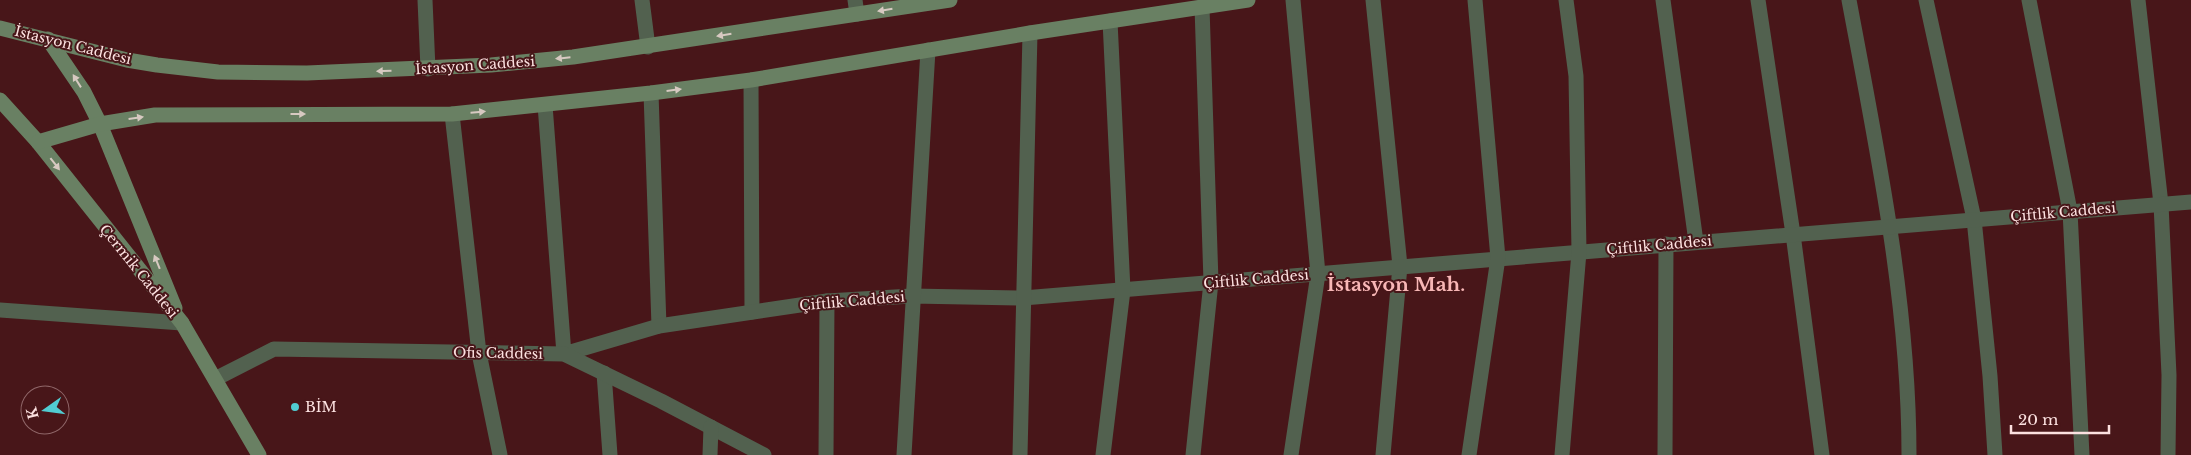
<svg xmlns="http://www.w3.org/2000/svg" width="2191" height="455" viewBox="0 0 2191 455" font-family="'Libre Baskerville',serif">
  <style>
    .lines { fill: none; stroke-linecap: round; stroke-linejoin: round }
    .street { stroke: #52614f; stroke-width: 15 }
    .secondary { stroke: #698063; stroke-width: 15 }
    .oneway { fill: #d7c9c1 }
    .poi-dot { fill: #51ccd2; stroke: #481619; stroke-width: 2 }
    .labels { text-anchor: middle; dominant-baseline: central; stroke-width: 4; stroke-linejoin: round; paint-order: stroke }
    .street-label { font-size: 14px; fill: #fce1e0; stroke: #481619 }
    .poi-label { font-size: 14px; fill: #fce1e0; stroke: #481619; text-anchor: start }
    .district-label { font-size: 19px; font-weight: bold; fill: #f8b7b6; stroke: #481619 }
  </style>
  <rect width="100%" height="100%" fill="#481619"/>
  <g class="lines">
    <g class="street">
      <polyline points="425,0 428,69"/>
      <polyline points="642,0 648,47"/>
      <polyline points="855,0 857,14"/>
      <polyline points="1373,0 1400,266 1383,455"/>
      <polyline points="1663,0 1696,242"/>
      <polyline points="1758,0 1793,234 1822,455"/>
      <path d="M1849 0C1877 150 1909 302 1909 455"/>
      <polyline points="1926,0 1974,219 1990,376 1995,455"/>
      <polyline points="2029,0 2070,211 2082,455"/>
      <polyline points="2138,0 2161,204 2169,375 2168,455"/>
      <polyline points="751,80 752,312"/>
      <polyline points="651,93 659,326"/>
      <polyline points="545,105 564,354 659,326 827,301 912,296 1023,298 2191,202"/>
      <polyline points="452,114 479,353 500,455"/>
      <polyline points="0,310 182,323"/>
      <polyline points="604,373 610,455"/>
      <polyline points="215,379 274,349 564,354 661,401 764,455"/>
      <polyline points="710,455 711,427"/>
      <polyline points="826,455 827,301"/>
      <polyline points="904,455 928,50"/>
      <polyline points="1020,455 1030,33"/>
      <polyline points="1103,455 1123,290 1110,21"/>
      <polyline points="1193,455 1211,282 1202,7"/>
      <polyline points="1291,455 1318,274 1293,0"/>
      <polyline points="1469,455 1498,258 1475,0"/>
      <polyline points="1562,455 1579,252 1576,76 1566,0"/>
      <polyline points="1665,455 1666,244"/>
    </g>
    <g class="secondary">
      <polyline points="0,28 127,60 157,65 218,72 307,73 491,65 573,57 950,0"/>
      <polyline points="48,39 84,92 100,124 175,308"/>
      <polyline points="0,100 38,142 182,323 259,455"/>
      <polyline points="38,142 100,124 155,115 452,114 651,93 751,80 1030,33 1248,0"/>
    </g>
  </g>
  <defs><path id="oneway-solid" d="M-6-.8H1V-3.2L6.5 0L1 3.2V.8H-6Z" transform="scale(1.25)"/></defs>
  <g class="oneway">
    <use href="#oneway-solid" transform="translate(885 10) rotate(171)"/>
    <use href="#oneway-solid" transform="translate(724 35) rotate(171)"/>
    <use href="#oneway-solid" transform="translate(563 58) rotate(174)"/>
    <use href="#oneway-solid" transform="translate(384 71) rotate(178)"/>
    <use href="#oneway-solid" transform="translate(77 81) rotate(-122)"/>
    <use href="#oneway-solid" transform="translate(674 90) rotate(-7)"/>
    <use href="#oneway-solid" transform="translate(478 112) rotate(-5)"/>
    <use href="#oneway-solid" transform="translate(298 114)"/>
    <use href="#oneway-solid" transform="translate(136 118) rotate(-8)"/>
    <use href="#oneway-solid" transform="translate(55 164) rotate(52)"/>
    <use href="#oneway-solid" transform="translate(157 262) rotate(-112)"/>
  </g>
  <circle class="poi-dot" cx="295" cy="407" r="5"/>
  <g class="labels">
    <g class="street-label">
      <text transform="translate(73 45) rotate(14)">İstasyon Caddesi</text>
      <text transform="translate(475 65) rotate(-4)">İstasyon Caddesi</text>
      <text transform="translate(2063 212) rotate(-5)">Çiftlik Caddesi</text>
      <text transform="translate(1659 245) rotate(-5)">Çiftlik Caddesi</text>
      <text transform="translate(139 271) rotate(51)">Çermik Caddesi</text>
      <text transform="translate(1256 279) rotate(-5)">Çiftlik Caddesi</text>
      <text transform="translate(852 301) rotate(-5)">Çiftlik Caddesi</text>
      <text transform="translate(498 353) rotate(1)">Ofis Caddesi</text>
    </g>
    <g class="poi-label">
      <text x="305" y="407">BİM</text>
    </g>
    <g class="district-label">
      <text x="1396" y="284">İstasyon Mah.</text>
    </g>
  </g>
  <g transform="translate(45 410) rotate(256)"><circle r="24" fill="#481619" stroke="#906769"/>
  <path d="M0-4L9 19L0 12L-9 19Z" fill="#51ccd2"/>
  <text y="-8" font-size="14" font-weight="bold" text-anchor="middle" fill="#fce1e0">K</text>
  </g>
  <path d="M2011 425v8h98v-8" fill="none" stroke="#fce1e0" stroke-width="2.5"/>
  <text x="2018" y="425" font-size="15" fill="#fce1e0" stroke="#481619" stroke-width="4" paint-order="stroke">20 m</text>
</svg>
